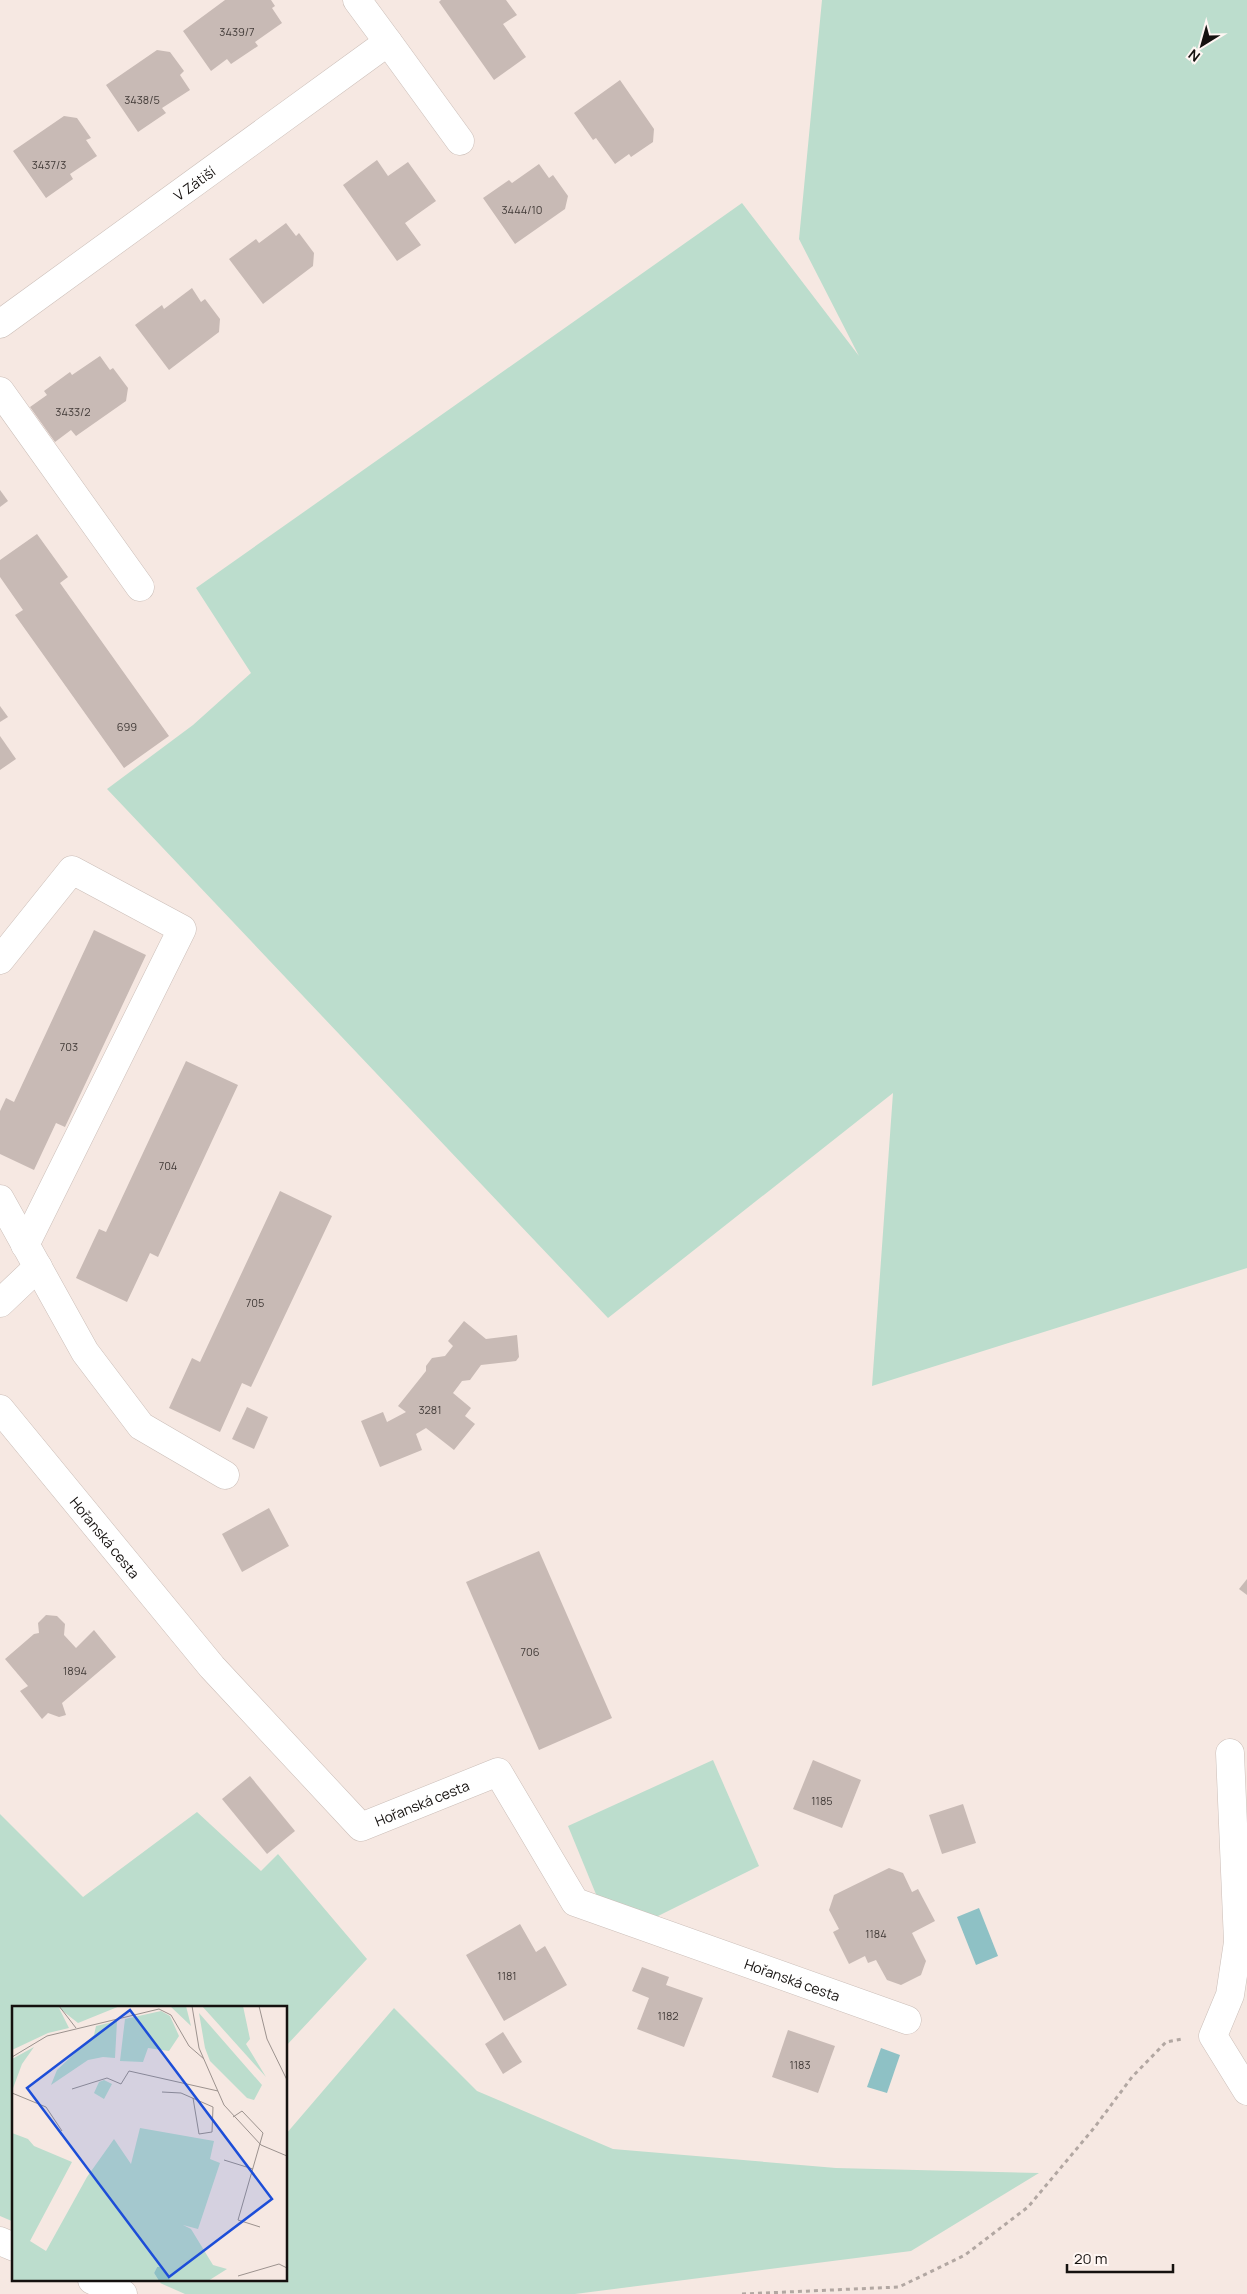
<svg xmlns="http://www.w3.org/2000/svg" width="1247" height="2294" viewBox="0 0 1247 2294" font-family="Manrope,sans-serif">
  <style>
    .green { fill: #bcddcd }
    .water { fill: #8ec1c5 }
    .building { fill: #c8bab5 }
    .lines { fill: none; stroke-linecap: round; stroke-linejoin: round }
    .minor-casing { stroke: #cbbeb8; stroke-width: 29 }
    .path { stroke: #b2a7a2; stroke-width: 3; stroke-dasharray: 4 4; stroke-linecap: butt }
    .minor { stroke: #fff; stroke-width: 28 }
    .labels { text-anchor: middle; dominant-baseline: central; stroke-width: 4; stroke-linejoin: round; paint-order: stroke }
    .number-label { font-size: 11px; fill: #423b38 }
    .street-label { font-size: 14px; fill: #15110f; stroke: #fff6f3 }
    .inset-road { fill: none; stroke: #9c928e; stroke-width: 1 }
    .view { fill: #1d4ed8; fill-opacity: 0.15; stroke: #1d4ed8; stroke-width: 2.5 }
    .inset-edge { fill: none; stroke: #15110f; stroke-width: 2.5 }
  </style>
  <rect width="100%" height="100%" fill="#f6e8e2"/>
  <g class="green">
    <polygon points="822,0 1247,0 1247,1268 872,1386 893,1093 608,1318 107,789 193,725 251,673 196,588 742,203 859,356 799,239"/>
    <polygon points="713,1760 759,1866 656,1917 600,1904 568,1826"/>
    <polygon points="197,1812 261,1871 278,1854 367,1959 286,2046 286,2008 14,2008 14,2222 0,2216 0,1814 83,1897"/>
    <polygon points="394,2008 477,2091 613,2149 836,2168 1039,2173 911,2251 575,2294 185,2294 160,2283 162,2280 286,2280 286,2134"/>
  </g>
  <g class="water">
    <polygon points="979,1908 998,1956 976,1965 957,1917"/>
    <polygon points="881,2048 900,2055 887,2093 867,2087"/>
  </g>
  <g class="building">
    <polygon points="225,0 271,0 275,6 272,8 282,23 255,42 258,46 231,64 227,59 211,71 183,31"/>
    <polygon points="441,0 506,0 517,15 503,24 526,57 494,80 439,2"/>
    <polygon points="157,50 170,52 184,71 180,75 190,90 162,108 166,113 138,132 106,85"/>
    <polygon points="620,80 654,129 653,142 631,157 629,154 615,164 596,138 593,140 574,113"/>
    <polygon points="64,116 77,118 91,138 86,140 97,156 70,174 73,179 46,198 13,151"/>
    <polygon points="377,160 388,176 408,162 436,201 405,223 421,245 397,261 343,185"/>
    <polygon points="539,164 549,178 553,175 568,196 565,209 515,244 483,198 509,180 512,183"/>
    <polygon points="286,223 296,236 299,233 314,253 313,266 263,304 229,259 256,239 259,243"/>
    <polygon points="192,288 201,302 205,299 220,319 219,332 169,370 135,325 162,305 164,309"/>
    <polygon points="100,356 110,370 113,368 128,388 126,401 76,436 71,430 55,442 30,407 47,395 44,391 70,372 72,375"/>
    <polygon points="0,490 8,501 0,507"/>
    <polygon points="37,534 68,577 60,583 169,736 124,768 15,615 23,610 0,577 0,560"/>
    <polygon points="0,706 8,717 0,722"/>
    <polygon points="0,736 16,759 0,770"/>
    <polygon points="94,930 146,955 65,1127 56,1123 34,1170 0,1154 0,1111 6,1098 14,1102"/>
    <polygon points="186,1061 238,1085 158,1257 150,1253 127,1302 76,1278 99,1229 106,1232"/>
    <polygon points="280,1191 332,1216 251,1387 242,1383 220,1432 169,1408 192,1358 200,1362"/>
    <polygon points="464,1321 486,1339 517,1335 519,1357 516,1361 481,1365 470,1380 462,1381 453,1393 471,1408 465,1416 475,1424 454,1450 426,1428 416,1434 422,1450 380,1467 361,1421 383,1412 387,1422 406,1412 398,1406 426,1371 426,1366 432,1358 445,1356 453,1346 448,1341"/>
    <polygon points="247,1407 268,1417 254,1449 232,1439"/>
    <polygon points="269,1508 289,1546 242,1572 222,1534"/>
    <polygon points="539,1551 612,1718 539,1750 466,1582"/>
    <polygon points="1247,1579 1247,1595 1239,1589"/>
    <polygon points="46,1615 57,1616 65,1624 64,1635 76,1648 94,1630 116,1657 62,1703 66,1715 59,1717 48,1713 42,1719 20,1691 28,1686 5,1659 34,1634 39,1633 38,1623"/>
    <polygon points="813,1760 861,1780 842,1828 793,1809"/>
    <polygon points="250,1776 295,1831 267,1854 222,1799"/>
    <polygon points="963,1804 976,1843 942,1854 929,1815"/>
    <polygon points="889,1868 903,1873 912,1892 918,1889 935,1921 912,1933 926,1961 921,1975 901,1985 887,1980 876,1960 868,1963 865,1956 849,1964 833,1932 839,1929 829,1910 834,1895"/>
    <polygon points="520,1924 536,1952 545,1946 567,1985 504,2021 466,1955"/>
    <polygon points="642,1967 669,1977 666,1985 703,1998 684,2047 637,2029 649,1998 632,1991"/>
    <polygon points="788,2030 835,2046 818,2093 772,2077"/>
    <polygon points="503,2032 522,2062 503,2074 485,2044"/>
  </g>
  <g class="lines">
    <g class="minor-casing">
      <g id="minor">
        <polyline points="388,42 460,141"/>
        <path id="s1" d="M0 324 388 42 357 0"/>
        <polyline points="0,391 140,587"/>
        <polyline points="0,960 72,870 182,929 25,1245"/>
        <polyline points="0,1199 85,1352 141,1426 225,1475"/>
        <polyline points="0,1303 38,1267"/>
        <path id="s2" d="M0 1409 212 1667 361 1827 498 1772 575 1902 907 2020"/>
        <polyline points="1230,1753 1238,1942 1230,1995 1213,2036 1247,2091"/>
        <polyline points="0,2241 14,2247"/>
        <polyline points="92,2280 123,2294"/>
      </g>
    </g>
    <polyline class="path" points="742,2294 899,2287 965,2255 1028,2207 1094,2128 1132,2077 1166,2042 1182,2039"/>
    <use href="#minor" class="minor"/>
  </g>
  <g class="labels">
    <g class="number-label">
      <text x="237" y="31">3439/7</text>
      <text x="142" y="99">3438/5</text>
      <text x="49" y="164">3437/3</text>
      <text x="522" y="209">3444/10</text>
      <text x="73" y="411">3433/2</text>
      <text x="127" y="726">699</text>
      <text x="69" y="1046">703</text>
      <text x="168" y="1165">704</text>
      <text x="255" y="1302">705</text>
      <text x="430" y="1409">3281</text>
      <text x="530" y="1651">706</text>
      <text x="75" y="1670">1894</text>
      <text x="822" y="1800">1185</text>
      <text x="876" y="1933">1184</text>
      <text x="507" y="1975">1181</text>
      <text x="668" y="2015">1182</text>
      <text x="800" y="2064">1183</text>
    </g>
    <g class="street-label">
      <text stroke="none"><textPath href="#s1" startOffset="240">V Zátiší</textPath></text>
      <text stroke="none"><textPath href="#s2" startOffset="166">Hořanská cesta</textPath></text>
      <text stroke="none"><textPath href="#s2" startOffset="618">Hořanská cesta</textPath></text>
      <text stroke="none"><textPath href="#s2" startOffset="1082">Hořanská cesta</textPath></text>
    </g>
  </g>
  <g transform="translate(12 2006)">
    <rect width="275" height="275" fill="#f6e8e2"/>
    <path d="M0 0H108L66 17 47 2 57 22 36 27 0 44ZM158 0H174L179 20ZM190 0H231L238 33 234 38 254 71ZM149 5 158 10 167 30 157 45 136 42 131 56 108 55 113 13ZM187 7 250 79 242 94 235 92 198 55 193 42ZM105 15 103 52 91 51 76 54 39 79 45 64 82 29 84 20ZM22 41 10 58 0 85V53ZM92 74 100 78 92 93 82 87 87 76ZM128 122 202 135 198 153 208 157 186 223 171 219 179 223 201 259 215 263 196 275H159L145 261 142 267 147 275H0V127L16 133 22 140 60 156 18 235 34 245 75 171 102 133 119 158Z" fill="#bcddcd"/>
    <path d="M145 261H148L159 275H147L142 267Z" fill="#8ec1c5"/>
    <path class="inset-road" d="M47 0 64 22M180 0 187 42 212 99 249 139 275 150M247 0 255 33 275 74M0 51 35 30 147 3 159 9 177 40 192 53M60 83 95 72 109 78 117 65 206 85M150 86 169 87 201 101 200 126 187 128 181 92M0 87 34 101 50 125M221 111 230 105 251 127 226 214 248 221M212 154 241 163M226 270 267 258 275 262"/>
    <path class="view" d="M118 4 260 193 157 271 15 82Z"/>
    <rect width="275" height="275" class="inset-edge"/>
  </g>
  <g transform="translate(1202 45) rotate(217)" stroke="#fff6f3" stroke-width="4" paint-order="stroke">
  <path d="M0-4L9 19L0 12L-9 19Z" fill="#15110f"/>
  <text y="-8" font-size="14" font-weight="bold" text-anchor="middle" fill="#15110f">N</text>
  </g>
  <path d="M1067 2264v8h106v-8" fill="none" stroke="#15110f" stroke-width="2.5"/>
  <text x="1074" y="2264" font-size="15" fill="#15110f" stroke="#fff6f3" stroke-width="4" paint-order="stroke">20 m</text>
</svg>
